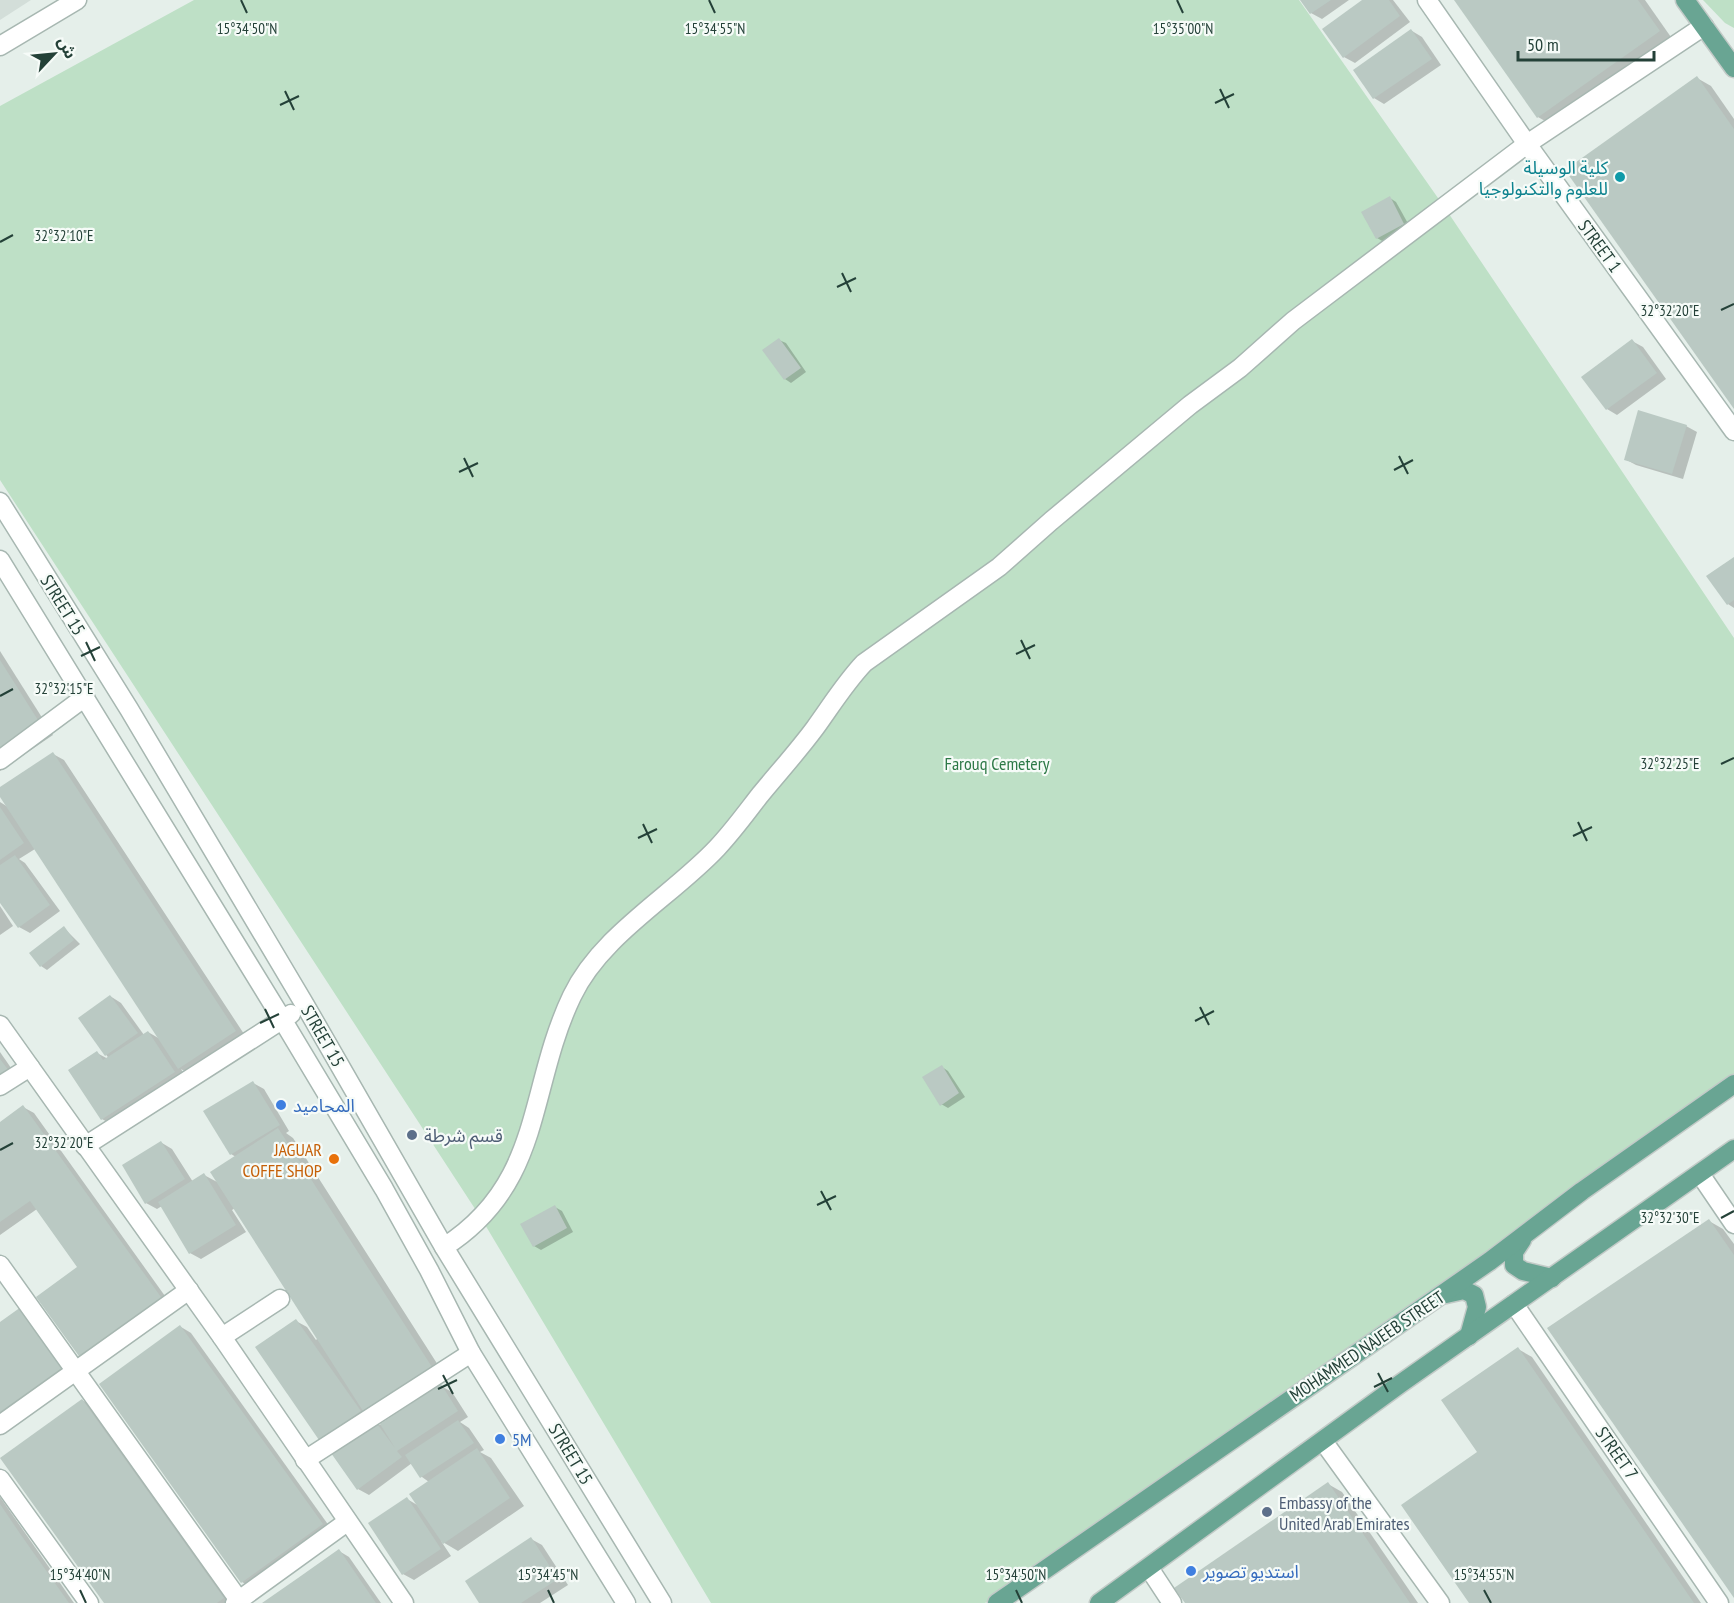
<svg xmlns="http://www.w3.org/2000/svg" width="1734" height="1603" viewBox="0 0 1734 1603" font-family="'PT Sans Narrow','Noto Sans Arabic',sans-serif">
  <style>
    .built { fill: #d3ded9 }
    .green { fill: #bee0c6 }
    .shadow { fill: #0003 }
    .building { fill: #bac9c3 }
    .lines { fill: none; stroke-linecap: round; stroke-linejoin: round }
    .minor-casing { stroke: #a7b7b1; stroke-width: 21 }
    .major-casing { stroke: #c2cac7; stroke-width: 21 }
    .minor { stroke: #fff; stroke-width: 18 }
    .major { stroke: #69a593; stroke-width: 18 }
    .ticks { fill: none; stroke: #244138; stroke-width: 2 }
    .culture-dot { fill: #0f9aa8; stroke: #f6fbf8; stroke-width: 2 }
    .shop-dot { fill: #3f7fe0; stroke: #f6fbf8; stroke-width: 2 }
    .service-dot { fill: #5c6f8a; stroke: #f6fbf8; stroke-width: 2 }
    .food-dot { fill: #e8710a; stroke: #f6fbf8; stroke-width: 2 }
    .labels { text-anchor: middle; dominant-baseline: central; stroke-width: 4.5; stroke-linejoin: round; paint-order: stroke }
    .culture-label { font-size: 18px; fill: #0d838f; stroke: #f6fbf8; text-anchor: end }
    .street-label { font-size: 18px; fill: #244138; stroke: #f6fbf8 }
    .park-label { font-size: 18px; fill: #2d7947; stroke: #f6fbf8 }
    .shop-label { font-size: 18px; fill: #366cbe; stroke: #f6fbf8; text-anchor: start }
    .service-label { font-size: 18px; fill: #4e5e75; stroke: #f6fbf8; text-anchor: start }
    .food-label { font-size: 18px; fill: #c56008; stroke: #f6fbf8; text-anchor: end }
    .ticks-label { font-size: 15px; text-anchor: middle; fill: #244138; stroke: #f6fbf8; stroke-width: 4.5; stroke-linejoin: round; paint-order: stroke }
  </style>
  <rect width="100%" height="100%" fill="#e5efea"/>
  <polygon class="built" points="0,0 31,0 0,20"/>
  <g class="green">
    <polygon points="194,0 1299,0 1445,208 1734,638 1734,1085 1396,1326 985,1603 711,1603 481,1218 0,480 0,106"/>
    <polygon points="1703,0 1734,0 1734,28 1725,23"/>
  </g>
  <g class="shadow">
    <polygon points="1302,0 1349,0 1322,19 1311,13"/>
    <polygon points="1364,0 1393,0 1410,22 1355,63 1344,57"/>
    <polygon points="1456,0 1645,0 1673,40 1552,125 1538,117"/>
    <polygon points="1412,31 1422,37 1441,65 1384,104 1374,98"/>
    <polygon points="1697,78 1711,86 1734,119 1734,407"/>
    <polygon points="1390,198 1396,202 1410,227 1384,242 1377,238"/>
    <polygon points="779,340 786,343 806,372 791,383 785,379"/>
    <polygon points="1632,341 1643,347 1666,379 1617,415 1607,409"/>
    <polygon points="1686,426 1697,432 1683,479 1636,465 1625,459"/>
    <polygon points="1734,558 1734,608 1728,604"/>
    <polygon points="0,651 53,735 0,771"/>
    <polygon points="53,754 64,760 246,1037 189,1074 181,1069 188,1080 116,1127 102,1119 97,1053 110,1060 80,1019 110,996 121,1003 144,1035 148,1032 160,1039 35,849 19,859 25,863 60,911 30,933 19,927 0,900 0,802 8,807 0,795 0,789"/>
    <polygon points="0,906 13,926 0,935"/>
    <polygon points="64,928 80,944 47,970 41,966"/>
    <polygon points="0,1052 18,1078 0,1091"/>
    <polygon points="942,1067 948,1071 965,1097 948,1108 941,1104"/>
    <polygon points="253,1083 264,1089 289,1131 286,1133 293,1138 445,1376 331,1445 320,1439 296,1321 307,1327 316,1340 318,1338 235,1208 232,1210 246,1232 201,1259 190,1253 162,1206 157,1209 146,1203 162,1143 172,1149 193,1182 204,1175 219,1183 236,1157 231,1154"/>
    <polygon points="23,1107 34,1113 175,1310 79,1267 37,1209 0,1235 0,1124"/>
    <polygon points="555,1207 562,1211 573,1232 541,1250 534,1246"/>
    <polygon points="1709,1221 1723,1229 1734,1244 1734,1596"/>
    <polygon points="181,1327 191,1333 332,1530 253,1588 242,1582"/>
    <polygon points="1518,1349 1532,1357 1701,1603 1470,1603 1479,1452"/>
    <polygon points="441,1386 452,1392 468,1417 460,1422 469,1428 484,1450 480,1452 491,1458 524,1506 458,1551 441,1541 451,1556 414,1580 403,1574 407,1499 419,1506 429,1482 422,1477 412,1463 369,1495 358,1489 376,1422 380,1425"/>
    <polygon points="82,1400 92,1406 233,1603 106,1603"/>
    <polygon points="1328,1484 1342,1492 1418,1603 1187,1603"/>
    <polygon points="0,1497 74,1603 0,1603"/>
    <polygon points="531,1539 542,1545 568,1585 540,1603 481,1603"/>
    <polygon points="339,1551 349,1557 381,1603 265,1603"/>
  </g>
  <g class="building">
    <polygon points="1300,0 1331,0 1310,14"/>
    <polygon points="1362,0 1389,0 1400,16 1343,58 1322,29"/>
    <polygon points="1454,0 1638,0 1660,31 1537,118"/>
    <polygon points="1411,29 1432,59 1373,99 1353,70"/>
    <polygon points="1697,76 1734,129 1734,409 1565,170"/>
    <polygon points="1390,196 1404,224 1376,239 1361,212"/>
    <polygon points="779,338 801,368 784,380 762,350"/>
    <polygon points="1632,339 1657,373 1606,410 1581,377"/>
    <polygon points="1638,410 1687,425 1672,474 1624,460"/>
    <polygon points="1734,557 1734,600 1727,605 1706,576"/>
    <polygon points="0,660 43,728 0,758"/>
    <polygon points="53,752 236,1031 178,1069 0,797 0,787"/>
    <polygon points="0,807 24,843 0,860"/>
    <polygon points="15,855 50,905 18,928 0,903 0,865"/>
    <polygon points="64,926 74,940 40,967 29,953"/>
    <polygon points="110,995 138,1033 105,1056 78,1018"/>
    <polygon points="148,1031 175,1072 101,1120 68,1070 97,1051 103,1060"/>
    <polygon points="0,1059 9,1071 0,1077"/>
    <polygon points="942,1065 959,1093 940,1106 922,1077"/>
    <polygon points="253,1081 280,1125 230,1155 203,1111"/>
    <polygon points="23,1105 166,1304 84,1363 36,1297 77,1267 30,1201 0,1222 0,1122"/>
    <polygon points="278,1128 432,1367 363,1411 210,1172"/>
    <polygon points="161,1141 185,1179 145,1204 122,1165"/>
    <polygon points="204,1173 236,1225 189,1254 158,1202"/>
    <polygon points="555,1205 567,1228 533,1247 520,1224"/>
    <polygon points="1709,1219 1734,1255 1734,1598 1547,1328"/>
    <polygon points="21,1307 69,1373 0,1423 0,1322"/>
    <polygon points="296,1319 361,1411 319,1440 255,1347"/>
    <polygon points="180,1325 323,1524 241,1583 99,1384"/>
    <polygon points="1518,1347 1626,1504 1694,1603 1469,1603 1401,1505 1477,1452 1441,1400"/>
    <polygon points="441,1384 458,1411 397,1451 402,1457 357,1490 331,1453 375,1421 395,1448 380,1424"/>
    <polygon points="82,1399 224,1598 217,1603 104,1603 0,1458"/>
    <polygon points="458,1420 474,1443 420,1478 405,1455"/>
    <polygon points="477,1448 510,1498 443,1544 409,1494"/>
    <polygon points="1328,1482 1410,1603 1185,1603 1174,1588"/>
    <polygon points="407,1497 441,1549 402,1575 368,1523"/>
    <polygon points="0,1504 21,1535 69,1603 0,1603"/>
    <polygon points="531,1537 558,1579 521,1603 479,1603 465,1581"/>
    <polygon points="339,1549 376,1603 262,1603 298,1578"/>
  </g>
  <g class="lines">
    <g class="minor-casing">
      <g id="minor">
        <polyline points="1427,0 1527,144 1734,431"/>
        <polyline points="0,46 77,0"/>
        <polyline points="0,502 129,709 305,1005 444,1247 662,1603"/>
        <polyline points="0,560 282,1019 384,1189 429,1270 471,1353 626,1603"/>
        <polyline points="0,760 85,697"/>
        <polyline points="0,1025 222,1337 404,1603"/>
        <polyline points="0,1086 30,1067"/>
        <polyline points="85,1146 291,1014"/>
        <polyline points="1700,1174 1734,1224"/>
        <path d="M444 1247C544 1183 527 1090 572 996 601 935 672 896 717 848 733 831 746 813 760 795 778 773 798 751 815 728 831 706 845 683 864 663L999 567 1051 521 1190 405 1240 368 1293 321 1527 144 1704 26"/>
        <polyline points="0,1265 241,1603"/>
        <polyline points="1514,1304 1719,1603"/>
        <polyline points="222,1337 280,1299"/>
        <polyline points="0,1425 189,1290"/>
        <polyline points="1323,1441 1440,1603"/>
        <polyline points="305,1460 471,1353"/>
        <polyline points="0,1479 89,1603"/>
        <polyline points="1149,1568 1172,1603"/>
        <polyline points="235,1603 347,1522"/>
      </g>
    </g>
    <g class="major-casing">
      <g id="major">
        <polyline points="1685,0 1734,68"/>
        <polyline points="1522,1240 1514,1252 1514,1265 1523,1271 1552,1278"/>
        <polyline points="1446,1294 1464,1290 1474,1295 1477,1307 1469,1336"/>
        <polyline points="997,1603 1490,1261 1582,1191 1734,1084"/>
        <polyline points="1099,1603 1400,1384 1734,1149"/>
      </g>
    </g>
    <use href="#minor" class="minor"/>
    <use href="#major" class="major"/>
  </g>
  <path class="ticks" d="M241 0 247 13M709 0 715 13M1177 0 1183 13M1220 89 1229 108M285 91 294 110M1215 103 1234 94M280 105 299 96M0 242 13 235M842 273 851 292M837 287 856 278M1721 310 1734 304M1399 456 1408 474M464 458 473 477M1394 470 1413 460M459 472 478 463M1021 640 1030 659M86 642 95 661M1016 654 1035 645M81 656 100 647M0 696 13 689M1721 764 1734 758M1578 822 1587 841M643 824 652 843M1573 836 1592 827M638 838 657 829M1200 1007 1209 1025M265 1009 274 1028M1195 1021 1214 1011M260 1023 279 1014M0 1150 13 1143M821 1191 831 1210M817 1205 836 1196M1721 1218 1734 1211M1378 1373 1388 1392M443 1375 453 1394M1374 1387 1392 1378M438 1389 457 1380M80 1590 86 1603M548 1590 554 1603M1016 1590 1022 1603M1484 1590 1491 1603"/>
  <circle class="culture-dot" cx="1620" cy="177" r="6"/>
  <g class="shop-dot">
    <circle cx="281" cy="1105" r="6"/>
    <circle cx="500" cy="1439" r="6"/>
    <circle cx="1191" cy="1571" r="6"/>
  </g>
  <g class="service-dot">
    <circle cx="412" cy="1135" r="6"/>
    <circle cx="1267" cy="1512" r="6"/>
  </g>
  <circle class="food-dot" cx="334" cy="1159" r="6"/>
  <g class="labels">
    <g class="culture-label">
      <text x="1608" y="167">كلية الوسيلة<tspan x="1608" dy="21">للعلوم والتكنولوجيا</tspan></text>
    </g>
    <g class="street-label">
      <text transform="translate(1600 246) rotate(54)">STREET 1</text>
      <text transform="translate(63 605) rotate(58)">STREET 15</text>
      <text transform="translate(323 1036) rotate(60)">STREET 15</text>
      <text transform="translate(1367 1346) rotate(-34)">MOHAMMED NAJEEB STREET</text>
      <text transform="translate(1617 1453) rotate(55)">STREET 7</text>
      <text transform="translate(571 1454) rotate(59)">STREET 15</text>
    </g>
    <g class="park-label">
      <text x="997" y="763">Farouq Cemetery</text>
    </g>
    <g class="shop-label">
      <text x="293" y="1105">المحاميد</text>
      <text x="512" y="1439">5M</text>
      <text x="1203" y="1571">استديو تصوير</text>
    </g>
    <g class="service-label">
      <text x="424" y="1135">قسم شرطة</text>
      <text x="1279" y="1502">Embassy of the<tspan x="1279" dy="21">United Arab Emirates</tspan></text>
    </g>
    <g class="food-label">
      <text x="322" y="1149">JAGUAR<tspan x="322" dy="21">COFFE SHOP</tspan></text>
    </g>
  </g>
  <g class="ticks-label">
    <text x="247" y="34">15°34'50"N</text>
    <text x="715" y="34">15°34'55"N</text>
    <text x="1183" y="34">15°35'00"N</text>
    <text x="64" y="241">32°32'10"E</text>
    <text x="1670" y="316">32°32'20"E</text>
    <text x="64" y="694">32°32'15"E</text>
    <text x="1670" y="769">32°32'25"E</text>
    <text x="64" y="1148">32°32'20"E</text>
    <text x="1670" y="1223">32°32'30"E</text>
    <text x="80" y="1580">15°34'40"N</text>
    <text x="548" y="1580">15°34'45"N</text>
    <text x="1016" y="1580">15°34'50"N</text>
    <text x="1484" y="1580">15°34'55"N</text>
  </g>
  <g transform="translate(54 54) rotate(64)" stroke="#f6fbf8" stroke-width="4.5" paint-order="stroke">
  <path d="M0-4.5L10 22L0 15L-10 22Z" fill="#244138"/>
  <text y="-9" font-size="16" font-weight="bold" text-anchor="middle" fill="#244138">ش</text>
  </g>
  <path d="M1518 51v9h136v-9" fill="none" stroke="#244138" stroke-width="3"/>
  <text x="1527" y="51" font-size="18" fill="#244138" stroke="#f6fbf8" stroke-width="4.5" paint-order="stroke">50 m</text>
</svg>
